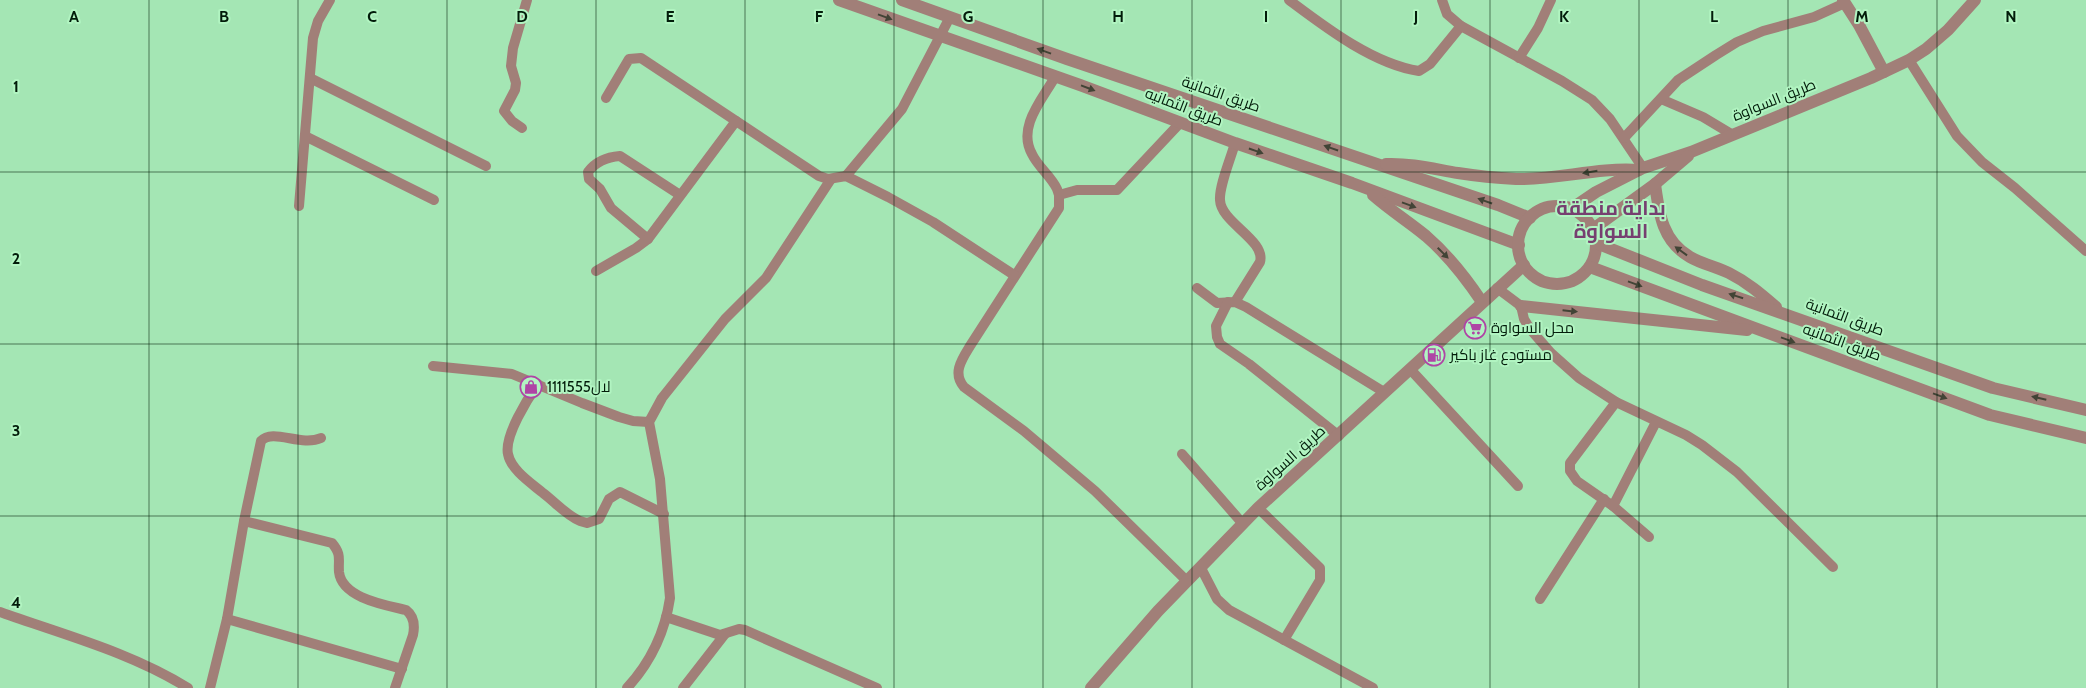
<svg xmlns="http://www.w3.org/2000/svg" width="2086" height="688" viewBox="0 0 2086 688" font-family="Cabin,Cairo,sans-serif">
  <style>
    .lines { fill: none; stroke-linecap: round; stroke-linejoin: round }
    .minor { stroke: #a17f78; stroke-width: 10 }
    .tertiary { stroke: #a17f78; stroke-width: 12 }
    .oneway { fill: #424436 }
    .grid { fill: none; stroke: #021c0a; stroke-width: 1; stroke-opacity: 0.55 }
    .labels { text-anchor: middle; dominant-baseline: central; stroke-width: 4; stroke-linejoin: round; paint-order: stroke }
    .street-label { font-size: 15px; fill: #021c0a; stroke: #b1f4c1 }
    .poi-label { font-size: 15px; fill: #021c0a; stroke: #b1f4c1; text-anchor: start }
    .district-label { font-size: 20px; font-weight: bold; fill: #764070; stroke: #b1f4c1 }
    .grid-label { font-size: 16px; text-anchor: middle; font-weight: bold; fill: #021c0a; stroke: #b1f4c1; stroke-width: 4; stroke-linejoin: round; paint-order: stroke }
  </style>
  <rect width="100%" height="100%" fill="#a4e6b4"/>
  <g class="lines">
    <g class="minor">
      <path d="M1289 0C1325 27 1373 64 1419 71L1430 64 1461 26"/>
      <polyline points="1442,0 1447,14 1461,26 1562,81 1592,100 1610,119 1643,168"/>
      <polyline points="1519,58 1538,28 1551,0"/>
      <polyline points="1909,60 1957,136 1982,162 2015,188 2086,251"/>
      <path d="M1055 77C1042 100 1017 127 1032 154 1038 167 1051 176 1057 189L1059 195V208L970 346C962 359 952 373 964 387L1024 431 1095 491 1187 581"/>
      <polyline points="310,78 486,166"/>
      <polyline points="606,98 629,59 641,58 819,176 828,179 846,176 888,197 933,222 1014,275"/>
      <polyline points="1661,99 1703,117 1733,135"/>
      <polyline points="522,128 512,121 504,111 515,90 516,83 511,66 513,48 527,0"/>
      <polyline points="305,136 434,200"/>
      <polyline points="1624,138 1678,80 1716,55 1737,42 1763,31 1814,17 1845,3"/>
      <polyline points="846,176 902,109 950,17"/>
      <polyline points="1059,195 1077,190 1117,190 1180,123"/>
      <polyline points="299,206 313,38 318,21 330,0"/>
      <path d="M648 239 611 208 600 189 589 179 588 172C596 161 607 157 620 156L680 195"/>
      <polyline points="596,271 636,248 648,239 736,121"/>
      <polyline points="1197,288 1217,303 1235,302 1246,307 1384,392"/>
      <polyline points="1497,288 1521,306 1524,319 1530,329 1551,353 1579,378 1616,402 1686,435 1702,445 1737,472 1833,567"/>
      <polyline points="1228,302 1216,326 1217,337 1220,344 1249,364 1339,436"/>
      <path d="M1235 302 1260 262C1266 240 1221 223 1220 200 1219 186 1231 158 1235 143"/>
      <polyline points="433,366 512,374 582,403 619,417 633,421 649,422"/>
      <polyline points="1410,369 1518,486"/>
      <path d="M538 384C528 398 504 436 508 454 511 470 531 483 543 493 555 502 566 515 580 521L587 523 599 519 609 499 620 492 664 514"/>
      <polyline points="1616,402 1570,463 1570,471 1577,481 1613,506 1649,537"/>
      <polyline points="1182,454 1243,524"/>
      <polyline points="1613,506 1656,422"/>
      <polyline points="1258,508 1316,564 1320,568 1320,580 1284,640"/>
      <path d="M244 521 261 441C273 428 301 447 321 438"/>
      <polyline points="1201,568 1217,599 1229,610 1373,688"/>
      <polyline points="1540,599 1604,499"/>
      <path d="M0 612C64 635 130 652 188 688"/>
      <polyline points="666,617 720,635 739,629 745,630 877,688"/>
      <polyline points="227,619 402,669"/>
      <path d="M210 688 227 619 244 521 332 543C342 555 338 559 339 572 342 598 385 605 406 610 414 616 415 625 413 635L395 688"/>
      <path d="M627 688C650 663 665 632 670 598L660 479 649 422 662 398 725 319 766 278 831 179"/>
      <polyline points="683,688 725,634"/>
    </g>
    <g class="tertiary">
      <polyline points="839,0 1080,85 1235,143 1352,183 1519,245"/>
      <polyline points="902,0 1067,59 1498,205 1530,218"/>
      <polyline points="1843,0 1859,25 1884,72"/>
      <path d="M1386 164C1411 163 1434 169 1458 173 1477 176 1497 178 1516 179 1557 180 1597 167 1639 170"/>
      <path d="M1655 184C1659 213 1662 241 1690 257 1702 264 1717 267 1729 273 1747 282 1761 294 1776 307"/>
      <path d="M1373 195C1390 210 1409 222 1426 236 1448 255 1466 278 1482 302"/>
      <circle cx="1557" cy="245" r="39"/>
      <polyline points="1571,209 1596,192 1643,168 1691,152 1871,78 1909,60 1926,49 1948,30 1975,0"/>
      <polyline points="1593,229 1655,184 1688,156"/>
      <polyline points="1596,243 1702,285 1993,388 2086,410"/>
      <polyline points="1590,267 1990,415 2086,438"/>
      <polyline points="1521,306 1747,330"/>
      <polyline points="1091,688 1158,611 1258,508 1524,265"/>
    </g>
  </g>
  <defs><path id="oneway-solid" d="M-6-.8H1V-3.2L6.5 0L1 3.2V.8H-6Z" transform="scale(1.25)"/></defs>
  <g class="oneway">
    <use href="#oneway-solid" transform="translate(885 17) rotate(20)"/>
    <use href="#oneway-solid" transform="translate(1044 51) rotate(-160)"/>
    <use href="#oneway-solid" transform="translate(1088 88) rotate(21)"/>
    <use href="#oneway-solid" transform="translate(1331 148) rotate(-161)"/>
    <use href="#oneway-solid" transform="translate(1256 151) rotate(19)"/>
    <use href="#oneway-solid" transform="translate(1590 172) rotate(170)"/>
    <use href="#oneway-solid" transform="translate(1485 201) rotate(-161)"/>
    <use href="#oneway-solid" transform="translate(1409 205) rotate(20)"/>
    <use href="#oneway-solid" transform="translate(1681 251) rotate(-144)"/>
    <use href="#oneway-solid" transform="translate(1443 253) rotate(45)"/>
    <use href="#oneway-solid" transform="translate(1635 284) rotate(20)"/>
    <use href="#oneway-solid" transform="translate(1736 296) rotate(-162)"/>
    <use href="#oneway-solid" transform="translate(1570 311) rotate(6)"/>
    <use href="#oneway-solid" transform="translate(1788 340) rotate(20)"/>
    <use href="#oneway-solid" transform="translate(1940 396) rotate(20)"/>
    <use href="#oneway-solid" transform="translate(2039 398) rotate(-167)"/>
  </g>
  <path class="grid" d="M149 0V688M298 0V688M447 0V688M596 0V688M745 0V688M894 0V688M1043 0V688M1192 0V688M1341 0V688M1490 0V688M1639 0V688M1788 0V688M1937 0V688M0 172H2086M0 344H2086M0 516H2086"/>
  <defs>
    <g id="supermarket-ring" transform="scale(1.125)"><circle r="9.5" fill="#b1f4c1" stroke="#af44a5" stroke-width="1.5"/><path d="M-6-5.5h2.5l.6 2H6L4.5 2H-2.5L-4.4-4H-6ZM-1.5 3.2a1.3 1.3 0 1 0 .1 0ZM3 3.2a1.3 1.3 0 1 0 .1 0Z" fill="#af44a5"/></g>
    <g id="fuel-ring" transform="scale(1.125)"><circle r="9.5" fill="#b1f4c1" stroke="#af44a5" stroke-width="1.5"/><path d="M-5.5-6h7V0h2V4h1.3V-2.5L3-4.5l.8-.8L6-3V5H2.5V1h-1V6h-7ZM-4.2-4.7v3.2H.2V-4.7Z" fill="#af44a5"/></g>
    <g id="shop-ring" transform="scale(1.125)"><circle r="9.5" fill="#b1f4c1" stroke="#af44a5" stroke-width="1.5"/><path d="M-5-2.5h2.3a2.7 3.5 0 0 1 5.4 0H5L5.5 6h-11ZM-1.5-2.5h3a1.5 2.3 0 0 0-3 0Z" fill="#af44a5"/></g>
  </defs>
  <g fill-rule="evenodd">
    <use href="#supermarket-ring" x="1475" y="328"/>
    <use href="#fuel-ring" x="1434" y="355"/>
    <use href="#shop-ring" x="531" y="387"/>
  </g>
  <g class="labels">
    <g class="street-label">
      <text transform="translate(1221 94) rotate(19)">طريق الثمانية</text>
      <text transform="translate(1774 100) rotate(-22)">طريق السواوة</text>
      <text transform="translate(1184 107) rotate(21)">طريق الثمانيه</text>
      <text transform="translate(1845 317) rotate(20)">طريق الثمانية</text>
      <text transform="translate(1842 342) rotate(20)">طريق الثمانيه</text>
      <text transform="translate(1290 458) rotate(-42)">طريق السواوة</text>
    </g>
    <g class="poi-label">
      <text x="1491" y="328">محل السواوة</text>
      <text x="1450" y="355">مستودع غاز باكير</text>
      <text x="547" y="387">1111555لال</text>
    </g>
    <g class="district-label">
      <text x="1611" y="208">بداية منطقة<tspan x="1611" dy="23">السواوة</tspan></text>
    </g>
  </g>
  <g class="grid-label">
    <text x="74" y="22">A</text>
    <text x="224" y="22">B</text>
    <text x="372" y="22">C</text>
    <text x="522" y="22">D</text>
    <text x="670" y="22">E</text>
    <text x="819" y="22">F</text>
    <text x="968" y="22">G</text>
    <text x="1118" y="22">H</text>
    <text x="1266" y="22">I</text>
    <text x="1416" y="22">J</text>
    <text x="1564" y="22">K</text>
    <text x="1714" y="22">L</text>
    <text x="1862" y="22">M</text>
    <text x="2011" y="22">N</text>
    <text x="16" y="92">1</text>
    <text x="16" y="264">2</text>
    <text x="16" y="436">3</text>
    <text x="16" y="608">4</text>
  </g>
</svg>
